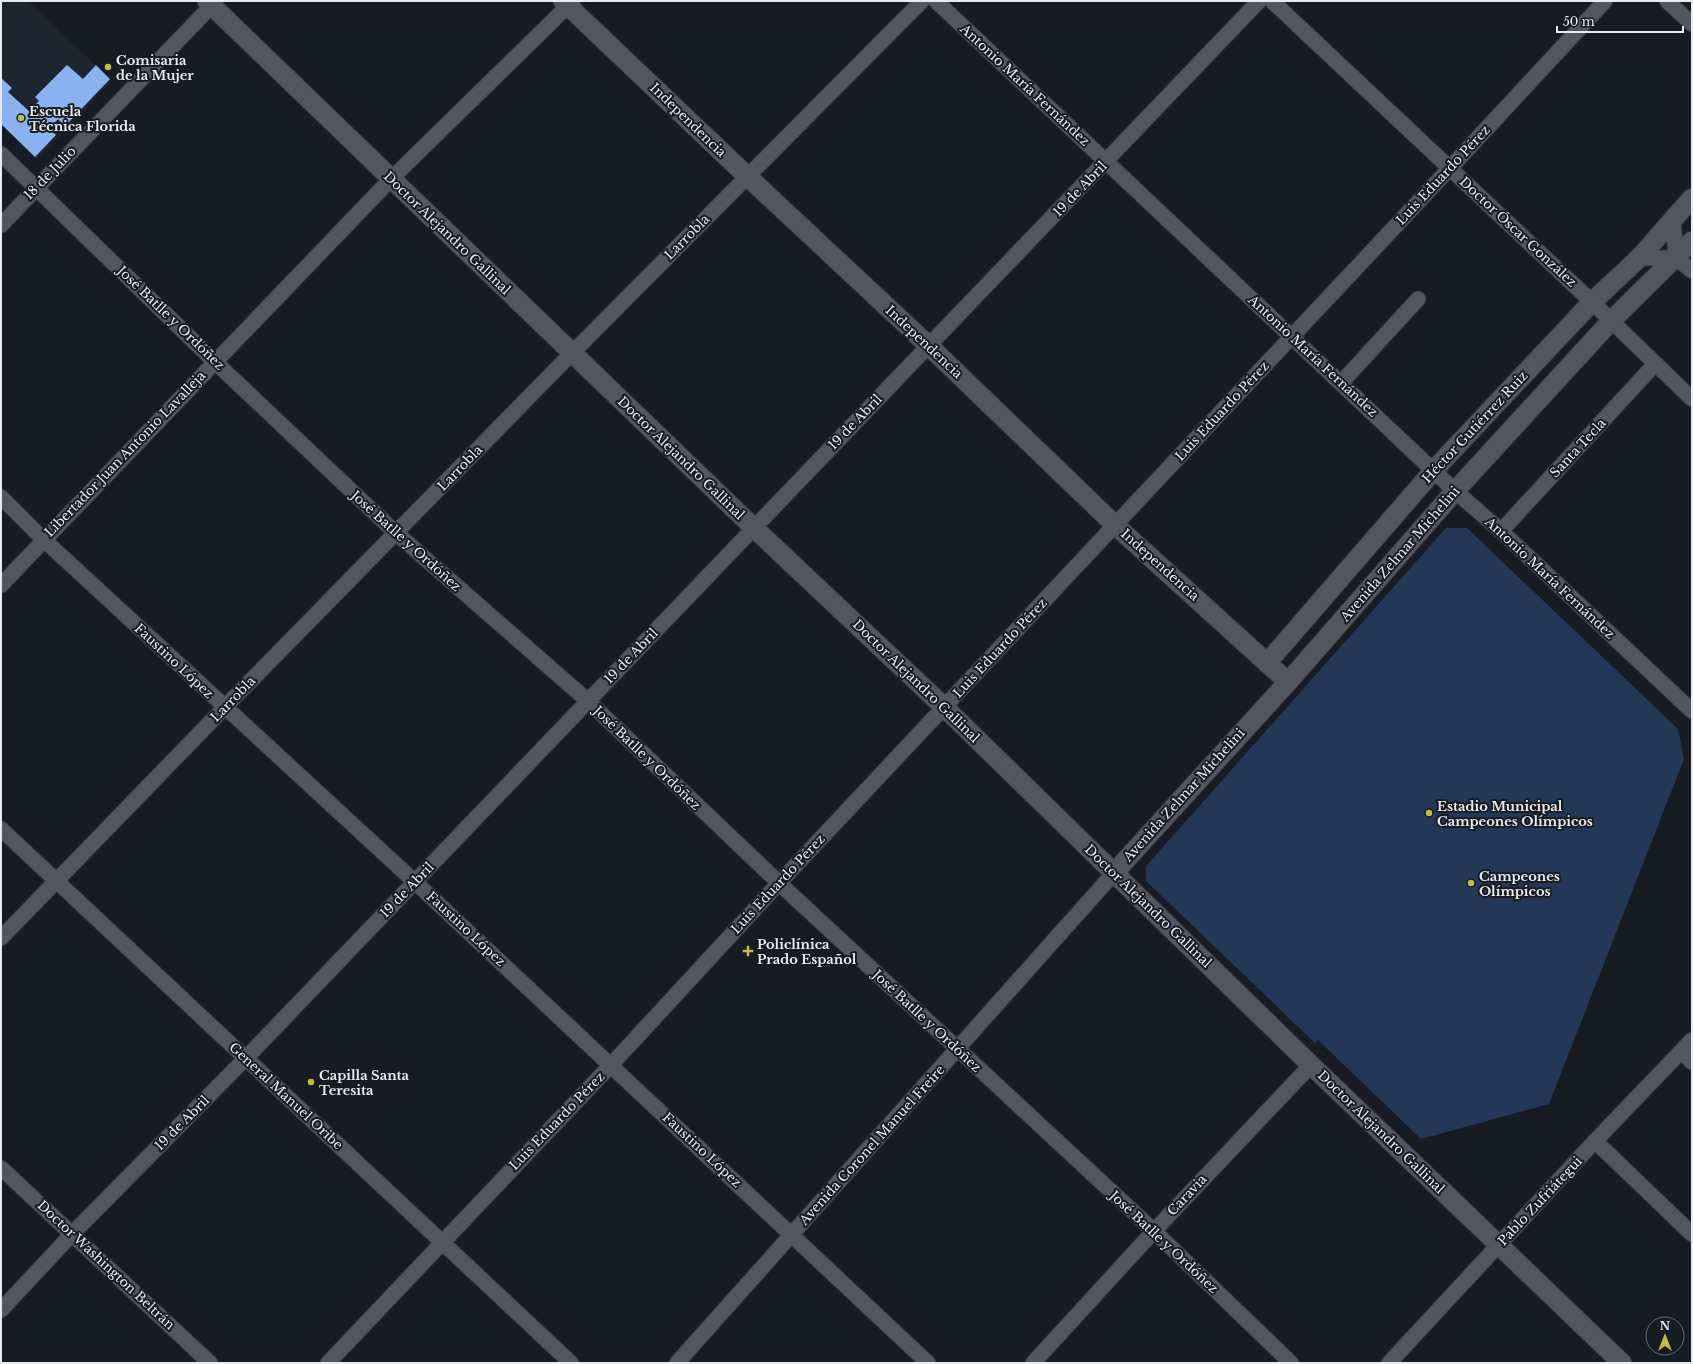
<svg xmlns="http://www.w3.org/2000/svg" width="1693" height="1364" viewBox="0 0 1693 1364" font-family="'Libre Baskerville',serif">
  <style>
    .built { fill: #1d2530 }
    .green { fill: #233857 }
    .building { fill: #89b2f1 }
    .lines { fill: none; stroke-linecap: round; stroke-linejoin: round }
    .minor-casing { stroke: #323439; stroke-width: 17 }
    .tertiary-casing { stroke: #323439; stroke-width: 21 }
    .minor { stroke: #52575f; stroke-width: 15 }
    .tertiary { stroke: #52575f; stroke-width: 19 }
    .poi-dot { fill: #c0be40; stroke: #171b22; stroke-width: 1.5 }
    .labels { text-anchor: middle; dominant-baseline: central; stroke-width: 4; stroke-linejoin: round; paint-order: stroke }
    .poi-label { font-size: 13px; font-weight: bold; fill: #e8ebf0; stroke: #171b22; text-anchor: start }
    .street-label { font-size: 13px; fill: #e8ebf0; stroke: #171b22 }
  </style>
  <rect width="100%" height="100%" fill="#171b22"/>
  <polygon class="built" points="1,1 28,1 112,81 37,159 1,124"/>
  <polygon class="green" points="1446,528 1467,528 1678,729 1684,759 1549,1104 1421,1139 1318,1040 1315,1043 1146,881 1146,866"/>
  <polygon class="building" points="67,65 83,79 96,65 110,79 65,126 58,119 49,129 56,135 35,157 1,124 1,78 12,88 8,92 29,111 39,101 35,97"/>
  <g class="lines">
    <g class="minor-casing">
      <g id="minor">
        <polyline points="936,1 1455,491 1501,531 1692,711"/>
        <polyline points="1272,1 1592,302 1692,399"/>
        <polyline points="1667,1 1692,24"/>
        <polyline points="1,154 214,361 396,533 588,701 779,883 1154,1231 1291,1363"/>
        <polyline points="1673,219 1676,258"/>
        <polyline points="1,225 216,1"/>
        <polyline points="1639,258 1676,258"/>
        <polyline points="1676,258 1692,271"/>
        <polyline points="1341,383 1418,299"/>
        <polyline points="1,497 43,539 415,882 928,1363"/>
        <polyline points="1501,531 1655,364"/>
        <polyline points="1,585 391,179 573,1"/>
        <polyline points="1,829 571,1363"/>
        <polyline points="1,938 225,707 572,353 922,1"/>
        <polyline points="1681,1052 1692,1062"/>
        <polyline points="1595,1141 1692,1234"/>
        <polyline points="1,1168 210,1363"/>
        <polyline points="1,1310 72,1234 246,1058 1259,1"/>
        <polyline points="328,1363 611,1065 779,883 1450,168 1605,1"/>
        <polyline points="677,1363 1114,873"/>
        <polyline points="1033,1363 1154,1231 1311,1065"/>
        <polyline points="1389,1363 1595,1141 1692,1040"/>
      </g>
    </g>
    <g class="tertiary-casing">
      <g id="tertiary">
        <polyline points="207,1 754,528 944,707 1311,1065 1622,1363"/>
        <polyline points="563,1 747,176 929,346 1115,525 1288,682"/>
        <polyline points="1267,663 1434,470 1592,302 1639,258 1692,198"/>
        <polyline points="1114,873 1288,682 1455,491 1611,321 1692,241"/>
      </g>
    </g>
    <use href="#minor" class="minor"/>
    <use href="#tertiary" class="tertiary"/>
  </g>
  <g class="poi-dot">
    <circle cx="108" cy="67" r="4"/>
    <circle cx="21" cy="118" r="4"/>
    <circle cx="1429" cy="813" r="4"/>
    <circle cx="1471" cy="883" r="4"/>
    <path d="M746 945h4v4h4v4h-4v4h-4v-4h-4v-4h4z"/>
    <circle cx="311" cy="1082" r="4"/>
  </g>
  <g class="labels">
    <g class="poi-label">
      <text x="116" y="60">Comisaria<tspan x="116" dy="15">de la Mujer</tspan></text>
      <text x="29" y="111">Escuela<tspan x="29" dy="15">Técnica Florida</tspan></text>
      <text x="1437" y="806">Estadio Municipal<tspan x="1437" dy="15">Campeones Olímpicos</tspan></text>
      <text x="1479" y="876">Campeones<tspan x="1479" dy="15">Olímpicos</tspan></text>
      <text x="757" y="944">Policlínica<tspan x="757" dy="15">Prado Español</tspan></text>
      <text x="319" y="1075">Capilla Santa<tspan x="319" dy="15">Teresita</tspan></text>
    </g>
    <g class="street-label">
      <text transform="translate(1025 85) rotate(43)">Antonio María Fernández</text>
      <text transform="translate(688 120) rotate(44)">Independencia</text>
      <text transform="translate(50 173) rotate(-46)">18 de Julio</text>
      <text transform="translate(1443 175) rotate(-47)">Luis Eduardo Pérez</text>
      <text transform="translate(1080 189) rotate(-46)">19 de Abril</text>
      <text transform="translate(1518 232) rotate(43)">Doctor Óscar González</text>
      <text transform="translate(447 233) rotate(44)">Doctor Alejandro Gallinal</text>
      <text transform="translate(687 237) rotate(-45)">Larrobla</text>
      <text transform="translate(171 318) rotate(44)">José Batlle y Ordóñez</text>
      <text transform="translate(924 342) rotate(43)">Independencia</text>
      <text transform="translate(1313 356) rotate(43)">Antonio María Fernández</text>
      <text transform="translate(1222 411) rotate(-47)">Luis Eduardo Pérez</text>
      <text transform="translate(855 422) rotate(-46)">19 de Abril</text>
      <text transform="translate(1475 427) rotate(-47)">Héctor Gutiérrez Ruiz</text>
      <text transform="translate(1578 448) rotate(-47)">Santa Tecla</text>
      <text transform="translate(125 454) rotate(-46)">Libertador Juan Antonio Lavalleja</text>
      <text transform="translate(681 458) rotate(44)">Doctor Alejandro Gallinal</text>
      <text transform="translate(460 468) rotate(-46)">Larrobla</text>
      <text transform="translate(406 541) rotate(42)">José Batlle y Ordóñez</text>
      <text transform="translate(1400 554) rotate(-49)">Avenida Zelmar Michelini</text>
      <text transform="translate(1160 565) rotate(42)">Independencia</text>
      <text transform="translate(1550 578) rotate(43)">Antonio María Fernández</text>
      <text transform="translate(1000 648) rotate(-47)">Luis Eduardo Pérez</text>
      <text transform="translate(631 656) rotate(-46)">19 de Abril</text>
      <text transform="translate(174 661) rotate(43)">Faustino López</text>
      <text transform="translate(916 681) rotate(44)">Doctor Alejandro Gallinal</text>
      <text transform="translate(233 699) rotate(-46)">Larrobla</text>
      <text transform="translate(647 758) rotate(44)">José Batlle y Ordóñez</text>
      <text transform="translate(1184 795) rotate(-48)">Avenida Zelmar Michelini</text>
      <text transform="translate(778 884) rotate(-47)">Luis Eduardo Pérez</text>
      <text transform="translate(407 890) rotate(-46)">19 de Abril</text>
      <text transform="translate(1148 906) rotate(44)">Doctor Alejandro Gallinal</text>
      <text transform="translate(466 929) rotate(43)">Faustino López</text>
      <text transform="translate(927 1021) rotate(43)">José Batlle y Ordóñez</text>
      <text transform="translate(286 1096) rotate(43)">General Manuel Oribe</text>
      <text transform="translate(557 1121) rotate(-46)">Luis Eduardo Pérez</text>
      <text transform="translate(182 1123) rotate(-45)">19 de Abril</text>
      <text transform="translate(1381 1132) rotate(44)">Doctor Alejandro Gallinal</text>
      <text transform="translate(872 1145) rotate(-48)">Avenida Coronel Manuel Freire</text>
      <text transform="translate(702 1150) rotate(43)">Faustino López</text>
      <text transform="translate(1187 1195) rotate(-47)">Caravia</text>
      <text transform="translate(1540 1201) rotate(-47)">Pablo Zufriátegui</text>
      <text transform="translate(1164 1242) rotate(43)">José Batlle y Ordóñez</text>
      <text transform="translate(106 1265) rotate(43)">Doctor Washington Beltrán</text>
    </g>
  </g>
  <rect width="1693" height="1364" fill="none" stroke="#e8ebf0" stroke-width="4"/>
  <g transform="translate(1665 1336)"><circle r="19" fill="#171b22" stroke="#6b6e74"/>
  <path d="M0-3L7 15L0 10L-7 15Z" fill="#c0be40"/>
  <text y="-6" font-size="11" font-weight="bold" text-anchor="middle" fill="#e8ebf0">N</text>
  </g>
  <path d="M1557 26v6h126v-6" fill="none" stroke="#e8ebf0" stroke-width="2"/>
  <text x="1563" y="26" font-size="12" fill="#e8ebf0" stroke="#171b22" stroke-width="3" paint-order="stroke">50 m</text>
</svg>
